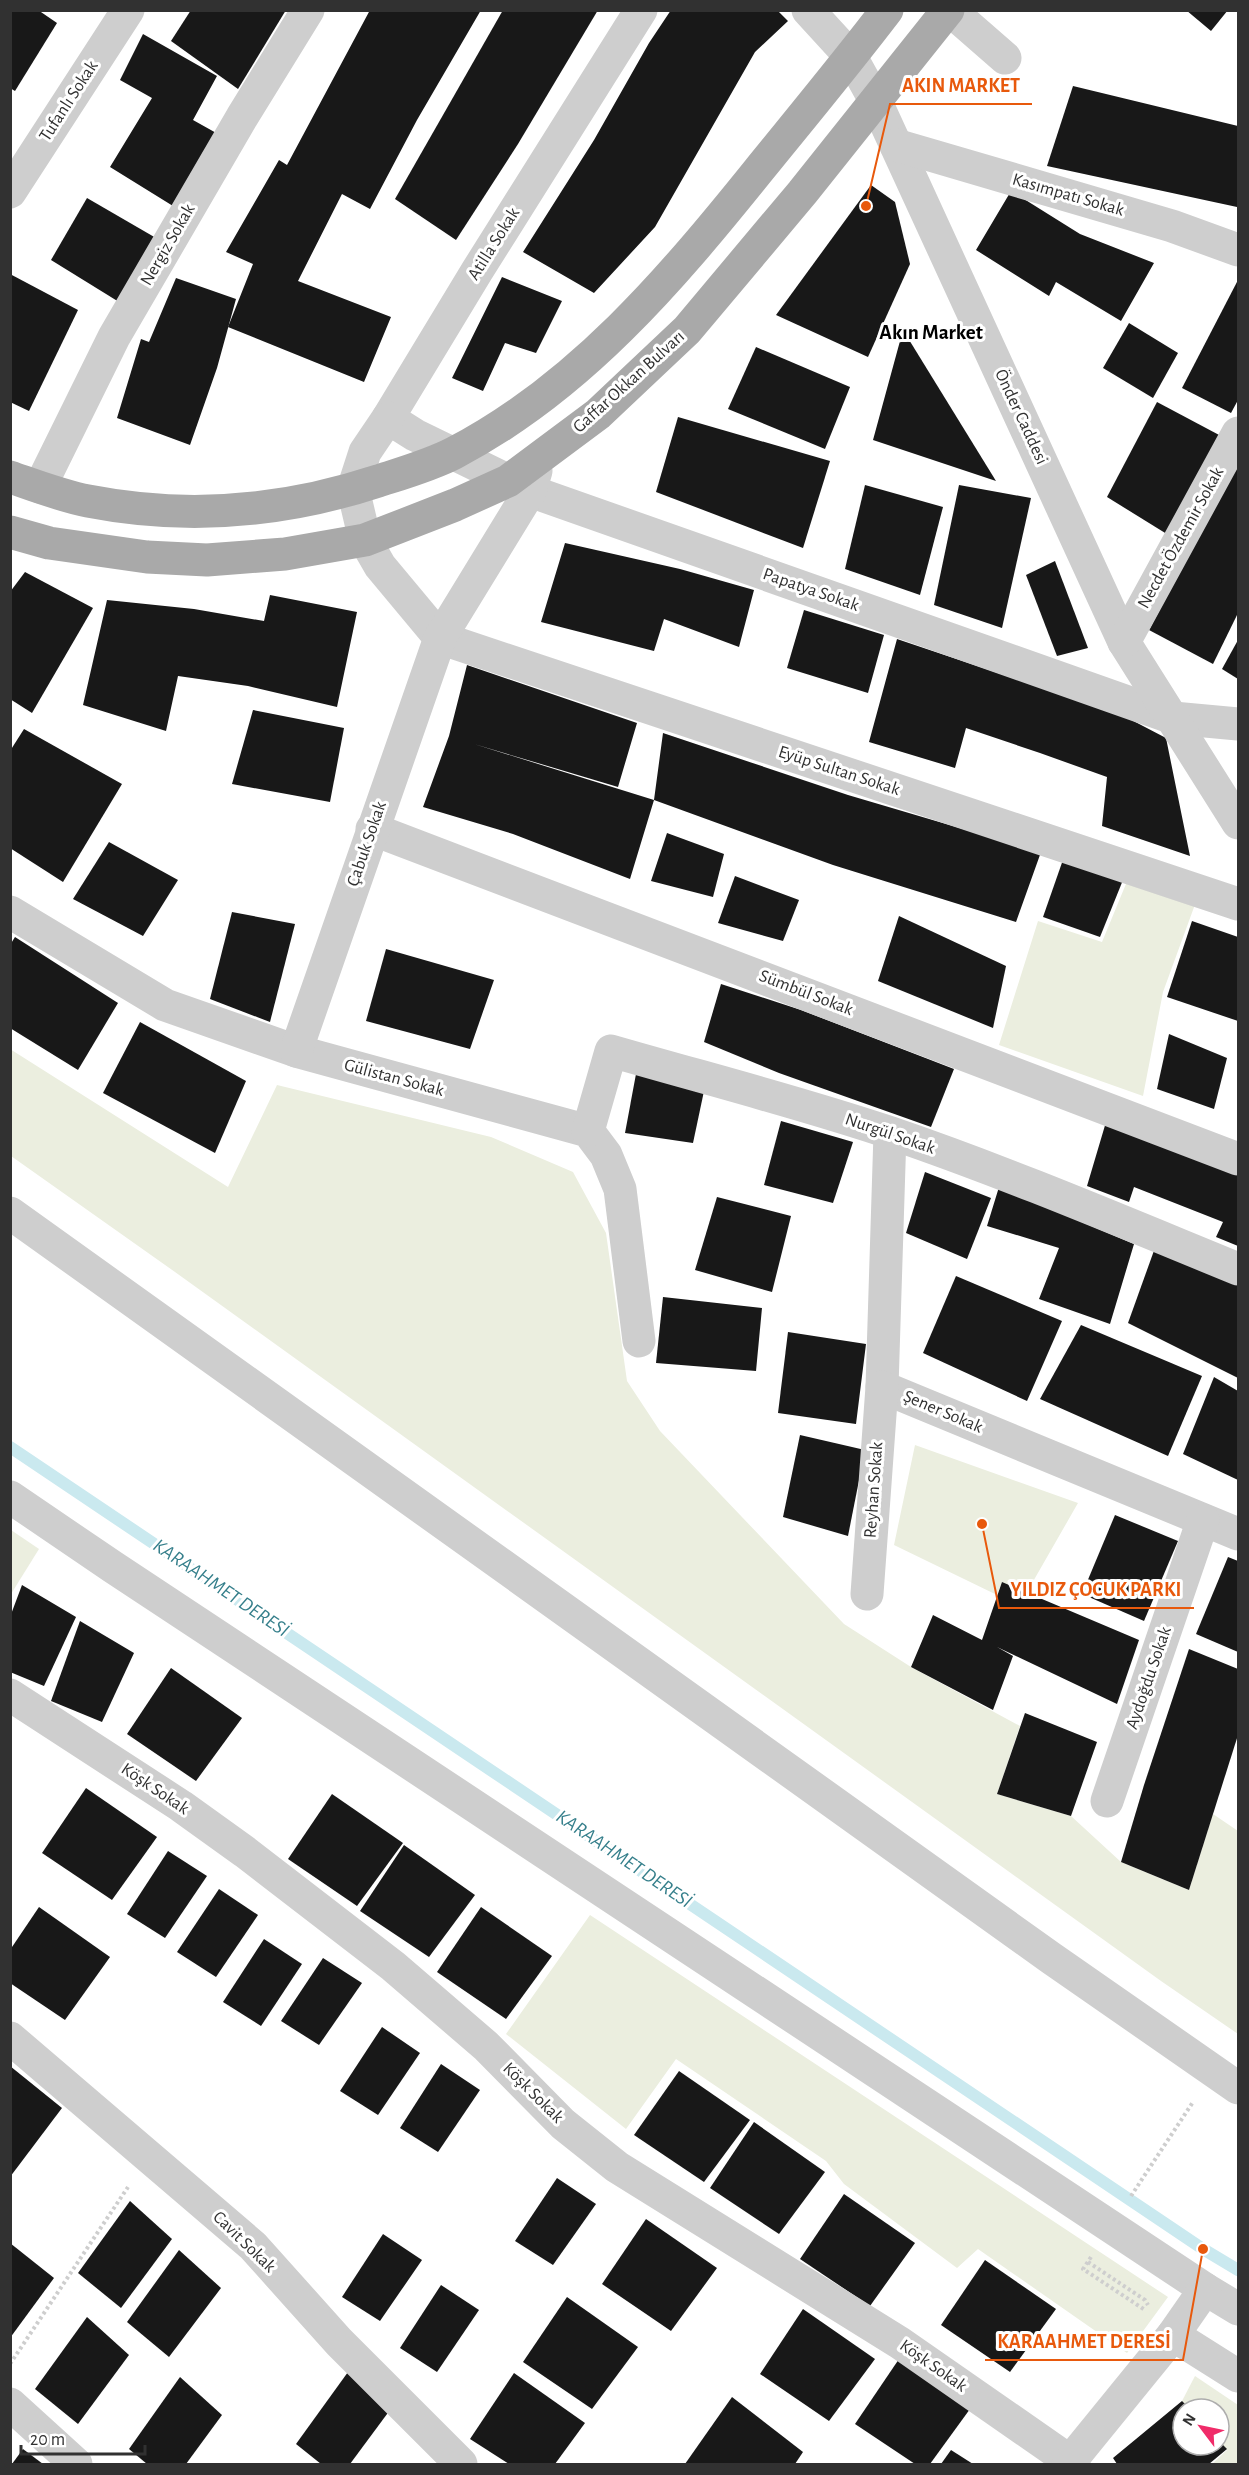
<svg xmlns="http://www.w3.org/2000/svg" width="1249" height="2475" viewBox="0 0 1249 2475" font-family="'Alegreya Sans',sans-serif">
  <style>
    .green { fill: #ebeedf }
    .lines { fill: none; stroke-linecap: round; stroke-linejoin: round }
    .stream { stroke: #cae9ef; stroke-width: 12 }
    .building { fill: #181818 }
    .path { stroke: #cecece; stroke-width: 4; stroke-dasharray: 3 3; stroke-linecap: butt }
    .minor { stroke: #cecece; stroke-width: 33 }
    .major { stroke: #a9a9a9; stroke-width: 33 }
    .labels { text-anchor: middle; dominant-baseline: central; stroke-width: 6; stroke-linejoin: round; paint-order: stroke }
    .street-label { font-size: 18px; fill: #313131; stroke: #fff }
    .water-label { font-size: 20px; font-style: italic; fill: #357f8b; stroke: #fff }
    .quarter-label { font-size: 21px; font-weight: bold; fill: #000; stroke: #fff }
    .leader { fill: none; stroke: #e8590c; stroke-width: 2 }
    .callout-dot { fill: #e8590c; stroke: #fff; stroke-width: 2 }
    .callout-label { font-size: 20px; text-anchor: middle; font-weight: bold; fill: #e8590c; stroke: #fff; stroke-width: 6; stroke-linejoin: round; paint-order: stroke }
  </style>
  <rect width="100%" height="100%" fill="#fff"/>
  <g class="green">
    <polygon points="1128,879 1197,899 1163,992 1143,1096 999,1045 1038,921 1102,942"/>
    <polygon points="10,1049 228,1187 277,1085 491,1137 573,1172 606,1233 627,1381 660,1431 844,1624 911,1667 1020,1726 997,1794 1071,1816 1121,1862 1189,1890 1213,1814 1238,1831 1238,2034 1161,1981 175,1272 11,1156"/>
    <polygon points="915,1445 1078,1503 1027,1592 1002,1582 997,1595 894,1545"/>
    <polygon points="11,1530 39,1549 11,1594"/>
    <polygon points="590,1915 1168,2297 1127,2353 978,2249 957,2268 844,2184 826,2161 676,2059 626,2129 506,2034"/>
    <polygon points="1195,2376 1238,2405 1238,2464 1212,2464 1227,2450 1219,2441 1219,2409 1190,2409 1182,2401"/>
  </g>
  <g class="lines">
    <polyline class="stream" points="10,1447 1203,2249 1238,2270"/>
  </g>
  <g class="building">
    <polygon points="10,10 38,10 57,23 15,91 10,88"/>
    <polygon points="191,10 286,10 238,89 171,41"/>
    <polygon points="370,10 481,10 417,120 370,209 342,194 298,281 391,317 364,382 228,327 253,264 226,252 279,160 287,165"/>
    <polygon points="503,10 598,10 518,144 456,240 395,199"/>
    <polygon points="671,10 777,10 788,21 755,52 655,227 594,293 523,252 594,140 649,43"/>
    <polygon points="1186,10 1228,10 1211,31"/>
    <polygon points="143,34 217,76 193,120 218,134 173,206 110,167 152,98 120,80"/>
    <polygon points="1073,86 1238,126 1237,207 1047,166"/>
    <polygon points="871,185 895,202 910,264 868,357 776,315"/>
    <polygon points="1011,191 1080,234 1154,263 1121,321 1056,282 1049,296 976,250"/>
    <polygon points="87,198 156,238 119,302 51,260"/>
    <polygon points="10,274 78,310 29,411 10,402"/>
    <polygon points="502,277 562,301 536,353 505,343 483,391 452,378"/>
    <polygon points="176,278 236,299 217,368 190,445 117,418 141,339 149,342"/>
    <polygon points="1238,280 1238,400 1231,413 1182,388"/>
    <polygon points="1129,323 1178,353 1153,398 1103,368"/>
    <polygon points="903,330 996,481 873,440"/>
    <polygon points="756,347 850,387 825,449 728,409"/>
    <polygon points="1157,402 1221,436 1170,536 1107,497"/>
    <polygon points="678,417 830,461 803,548 656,492"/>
    <polygon points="1238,461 1238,613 1213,664 1149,630"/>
    <polygon points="865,485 943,507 920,595 845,569"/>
    <polygon points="959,485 1031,498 1002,628 934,605"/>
    <polygon points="565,543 680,569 754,590 739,647 664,619 654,651 541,622"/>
    <polygon points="1055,561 1088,648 1057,656 1026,575"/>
    <polygon points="25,572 93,608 32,713 10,699 10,592"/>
    <polygon points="270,595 357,612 337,707 248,686 178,676 166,731 83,705 107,600 194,609 264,621"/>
    <polygon points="804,610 884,635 868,693 787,668"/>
    <polygon points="897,639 1120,714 1166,738 1190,856 1102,826 1107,777 1040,753 966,728 955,768 869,742"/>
    <polygon points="1238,640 1238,679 1222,669"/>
    <polygon points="467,665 637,723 618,787 474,744 654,800 630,879 513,834 423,807 449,736"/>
    <polygon points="253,710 344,728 330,802 232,784"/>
    <polygon points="24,729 122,784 63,882 10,848 10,751"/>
    <polygon points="663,733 848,795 1041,852 1016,922 833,865 654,800"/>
    <polygon points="667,833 724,854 713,897 651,881"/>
    <polygon points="109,842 178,880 143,936 73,899"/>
    <polygon points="1065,854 1125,875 1100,937 1043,917"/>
    <polygon points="735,876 799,900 783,941 718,923"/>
    <polygon points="232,912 295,924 270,1022 210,999"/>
    <polygon points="899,916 1006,966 993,1028 878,981"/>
    <polygon points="1192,921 1238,937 1238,1021 1167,997"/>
    <polygon points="15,937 118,1003 78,1070 10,1028 10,945"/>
    <polygon points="386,949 494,980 470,1049 366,1021"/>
    <polygon points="721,984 801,1010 954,1069 931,1127 779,1073 704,1042"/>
    <polygon points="140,1022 246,1081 215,1153 103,1093"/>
    <polygon points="1169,1034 1227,1058 1214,1109 1157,1089"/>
    <polygon points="636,1074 704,1091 693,1143 625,1133"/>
    <polygon points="781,1121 853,1142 833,1203 764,1185"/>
    <polygon points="1106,1122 1238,1173 1238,1246 1216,1237 1223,1222 1134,1187 1129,1202 1087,1186"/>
    <polygon points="925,1172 991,1198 967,1259 906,1233"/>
    <polygon points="999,1187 1134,1244 1110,1324 1039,1299 1059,1248 987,1226"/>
    <polygon points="717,1197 791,1216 772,1292 695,1270"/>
    <polygon points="1156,1245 1238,1284 1238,1378 1128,1323"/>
    <polygon points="956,1276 1062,1321 1027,1401 923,1353"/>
    <polygon points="663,1297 762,1308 756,1371 656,1363"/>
    <polygon points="1081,1325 1202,1376 1168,1456 1040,1399"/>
    <polygon points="788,1332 866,1344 856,1424 778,1413"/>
    <polygon points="1214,1377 1238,1391 1238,1480 1183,1454"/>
    <polygon points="800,1435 865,1450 848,1536 783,1517"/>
    <polygon points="1115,1515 1178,1541 1144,1621 1082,1594"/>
    <polygon points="1228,1557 1238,1561 1238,1652 1196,1634"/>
    <polygon points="1002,1582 1139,1640 1117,1704 997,1647 1013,1656 993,1710 911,1667 933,1615 982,1640"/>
    <polygon points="22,1585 76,1617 44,1686 10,1672 10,1617"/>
    <polygon points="80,1621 134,1653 102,1722 51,1701"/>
    <polygon points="1189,1649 1238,1669 1238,1735 1189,1890 1121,1862 1144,1785"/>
    <polygon points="171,1668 242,1718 196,1781 127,1734"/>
    <polygon points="1025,1713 1097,1742 1071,1816 997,1794"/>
    <polygon points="86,1788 157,1837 112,1900 42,1853"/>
    <polygon points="332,1794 403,1843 357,1906 288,1859"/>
    <polygon points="404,1845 475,1895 429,1957 360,1911"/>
    <polygon points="168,1851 207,1876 165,1938 127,1914"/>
    <polygon points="219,1889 258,1915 216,1977 177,1952"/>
    <polygon points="39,1907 110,1957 65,2020 10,1983 10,1950"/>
    <polygon points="481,1907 552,1956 506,2019 437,1972"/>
    <polygon points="264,1939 302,1964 261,2026 223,2002"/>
    <polygon points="323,1958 362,1983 319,2045 281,2021"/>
    <polygon points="382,2027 420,2053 378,2115 340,2091"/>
    <polygon points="441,2064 480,2090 438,2152 400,2128"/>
    <polygon points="10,2066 62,2108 10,2177"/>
    <polygon points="679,2071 750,2120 704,2182 634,2135"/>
    <polygon points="754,2122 825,2172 779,2234 710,2188"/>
    <polygon points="557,2178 596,2204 553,2265 515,2241"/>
    <polygon points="844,2194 915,2243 870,2306 800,2259"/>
    <polygon points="130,2201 172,2239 121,2308 78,2273"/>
    <polygon points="646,2219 717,2268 671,2331 602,2284"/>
    <polygon points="383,2234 422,2260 380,2321 342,2297"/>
    <polygon points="10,2243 54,2278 10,2338"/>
    <polygon points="179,2250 221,2288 169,2357 127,2322"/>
    <polygon points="985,2260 1056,2309 1010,2372 941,2325"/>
    <polygon points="441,2285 479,2310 437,2372 400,2348"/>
    <polygon points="567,2297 638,2347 592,2409 523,2362"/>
    <polygon points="803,2309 875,2359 829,2421 760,2374"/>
    <polygon points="87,2317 129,2355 78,2424 35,2389"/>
    <polygon points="899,2359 970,2409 930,2464 915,2464 855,2424"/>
    <polygon points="348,2372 390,2410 350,2464 321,2464 296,2444"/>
    <polygon points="514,2373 585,2423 555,2464 509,2464 470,2439"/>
    <polygon points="180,2377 222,2415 186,2464 147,2464 129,2449"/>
    <polygon points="732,2397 803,2452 795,2464 685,2464"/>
    <polygon points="1182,2401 1190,2409 1183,2409 1183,2445 1219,2445 1219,2441 1227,2449 1209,2464 1117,2464 1113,2458"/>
    <polygon points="23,2449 43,2464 12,2464"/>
    <polygon points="951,2450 973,2464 941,2464"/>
  </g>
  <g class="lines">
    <g class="path">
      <polyline points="1131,2196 1193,2102"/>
      <polyline points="1091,2257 1083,2269 1145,2310"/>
      <polyline points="1088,2262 1145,2300 1148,2305"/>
      <polyline points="10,2364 128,2187"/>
    </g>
    <g class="minor">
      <polyline points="641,10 477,271 388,418 415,435 530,491 1173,718 1238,724"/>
      <polyline points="808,10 851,57 876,102 1124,642 1238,823"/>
      <polyline points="950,10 1005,58"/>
      <polyline points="896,145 1172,226 1238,250"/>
      <polyline points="10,192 128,10"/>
      <polyline points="388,418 365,452 353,489 365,540 380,566 440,638"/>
      <polyline points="40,487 114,337 242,117 308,10"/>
      <polyline points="440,638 1238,904"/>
      <polyline points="1124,642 1238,433"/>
      <polyline points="372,829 1238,1159"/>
      <polyline points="10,912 165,1005 296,1051 588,1131 606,1155 620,1189 639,1341"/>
      <polyline points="296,1051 440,638 530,491 536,471"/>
      <path d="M588 1131 611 1051C704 1078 799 1102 891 1133 1008 1173 1123 1222 1238 1269"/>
      <polyline points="890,1133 882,1387 1238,1534"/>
      <polyline points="10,1213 1051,1958 1238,2088"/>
      <polyline points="10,1497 113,1567 1205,2289 1238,2309"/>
      <polyline points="867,1594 882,1387"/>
      <polyline points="10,1695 181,1806 245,1852 393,1966 486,2046 563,2124 617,2167 900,2343 1074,2464"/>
      <polyline points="1107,1801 1203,1520"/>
      <polyline points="10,2038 253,2246 339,2342 461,2464"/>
      <polyline points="1173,2335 1238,2376"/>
      <polyline points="10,2404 76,2464"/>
      <polyline points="1068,2464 1173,2335 1205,2289"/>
    </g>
    <g class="major">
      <path d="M10 477C36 486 62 496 88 501 185 520 284 512 378 481 403 473 431 465 454 453 579 388 671 279 758 171 801 118 845 65 887 10"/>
      <polyline points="10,532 49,543 147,557 207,560 285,554 365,540 455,505 508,481 598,414 687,330 802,193 948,10"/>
    </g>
  </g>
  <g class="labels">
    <g class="street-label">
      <text transform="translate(69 101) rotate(-57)">Tufanlı Sokak</text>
      <text transform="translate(1068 195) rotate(16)">Kasımpatı Sokak</text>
      <text transform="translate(494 244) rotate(-58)">Atilla Sokak</text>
      <text transform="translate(168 245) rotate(-60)">Nergiz Sokak</text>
      <text transform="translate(629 382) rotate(-42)">Gaffar Okkan Bulvarı</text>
      <text transform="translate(1021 417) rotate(65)">Önder Caddesi</text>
      <text transform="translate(1181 538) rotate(-61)">Necdet Özdemir Sokak</text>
      <text transform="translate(811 590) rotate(19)">Papatya Sokak</text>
      <text transform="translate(839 771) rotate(18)">Eyüp Sultan Sokak</text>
      <text transform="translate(367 844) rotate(-71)">Çabuk Sokak</text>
      <text transform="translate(806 993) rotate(21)">Sümbül Sokak</text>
      <text transform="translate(394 1078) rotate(15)">Gülistan Sokak</text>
      <text transform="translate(890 1134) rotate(19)">Nurgül Sokak</text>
      <text transform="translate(943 1412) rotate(23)">Şener Sokak</text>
      <text transform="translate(874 1490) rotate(-86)">Reyhan Sokak</text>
      <text transform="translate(1149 1678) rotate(-71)">Aydoğdu Sokak</text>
      <text transform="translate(155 1789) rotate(34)">Köşk Sokak</text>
      <text transform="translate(533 2093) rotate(45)">Köşk Sokak</text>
      <text transform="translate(244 2242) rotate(44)">Cavit Sokak</text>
      <text transform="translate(933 2366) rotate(35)">Köşk Sokak</text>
    </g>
    <g class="water-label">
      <text transform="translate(221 1588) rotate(34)">KARAAHMET DERESİ</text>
      <text transform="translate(624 1859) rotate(34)">KARAAHMET DERESİ</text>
    </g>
    <g class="quarter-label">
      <text x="931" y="332">Akın Market</text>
    </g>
  </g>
  <path class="leader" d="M866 206L890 104H1032M982 1524L999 1608H1194M1203 2249L1183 2360H985"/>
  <g class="callout-dot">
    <circle cx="866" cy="206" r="6"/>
    <circle cx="982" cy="1524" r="6"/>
    <circle cx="1203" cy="2249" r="6"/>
  </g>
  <g class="callout-label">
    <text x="961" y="92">AKIN MARKET</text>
    <text x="1096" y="1596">YILDIZ ÇOCUK PARKI</text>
    <text x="1084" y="2348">KARAAHMET DERESİ</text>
  </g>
  <rect width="1249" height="2475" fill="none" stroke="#313131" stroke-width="24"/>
  <g transform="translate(1201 2427) rotate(302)"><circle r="28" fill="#ffffff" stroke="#adadad" stroke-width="1.5"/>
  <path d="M0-4.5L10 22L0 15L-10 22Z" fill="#f02c69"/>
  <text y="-9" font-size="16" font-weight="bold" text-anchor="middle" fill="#313131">N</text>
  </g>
  <path d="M21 2445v9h124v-9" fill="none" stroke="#313131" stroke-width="3"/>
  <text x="30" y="2445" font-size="18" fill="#313131" stroke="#ffffff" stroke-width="4.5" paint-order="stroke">20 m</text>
</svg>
